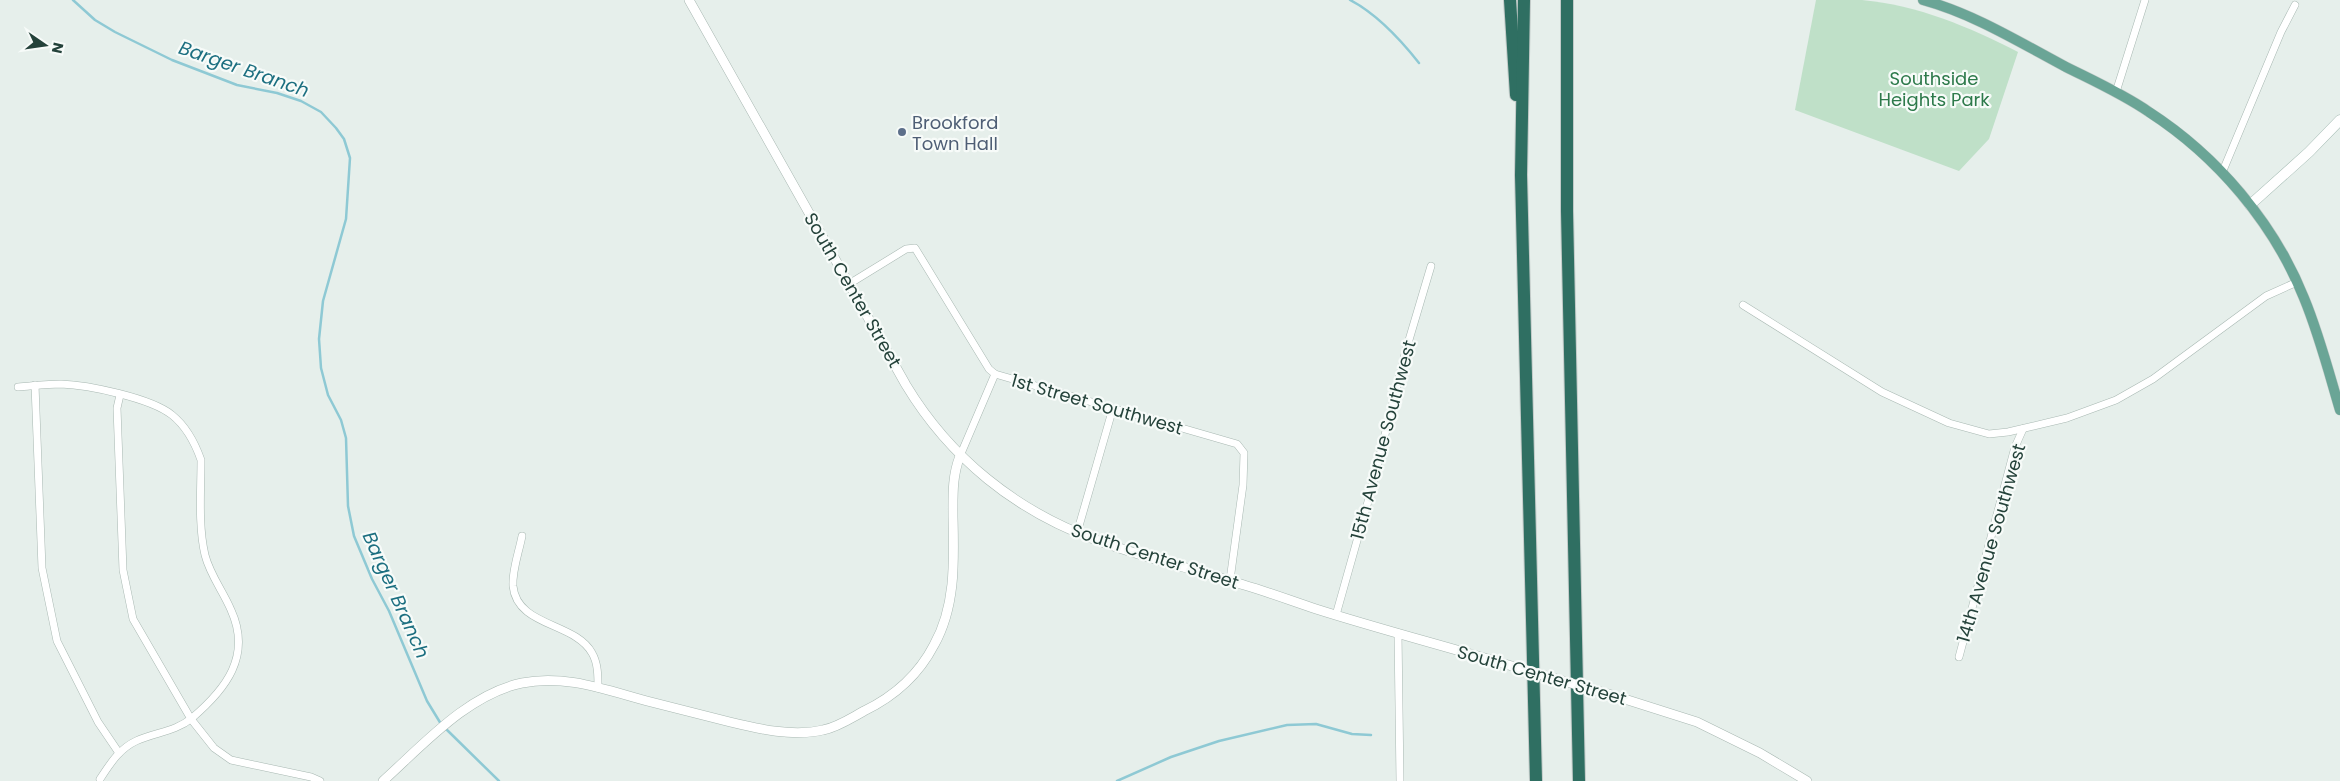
<svg xmlns="http://www.w3.org/2000/svg" width="2340" height="781" viewBox="0 0 2340 781" font-family="Poppins,sans-serif">
  <style>
    .green { fill: #bfe0c8 }
    .lines { fill: none; stroke-linecap: round; stroke-linejoin: round }
    .stream { stroke: #8ec9d4; stroke-width: 2.5 }
    .minor-casing { stroke: #a8b8b2; stroke-width: 8 }
    .tertiary-casing { stroke: #a8b8b2; stroke-width: 10 }
    .secondary-casing { stroke: #a4bbb3; stroke-width: 11 }
    .primary-casing { stroke: #c2cac8; stroke-width: 11 }
    .motorway-casing { stroke: #c2cac8; stroke-width: 14 }
    .minor { stroke: #fff; stroke-width: 7 }
    .tertiary { stroke: #fff; stroke-width: 9 }
    .secondary { stroke: #fff; stroke-width: 10 }
    .primary { stroke: #6aa596; stroke-width: 10 }
    .motorway { stroke: #2f6f62; stroke-width: 12 }
    .tertiary-bridge-casing { stroke: #a8b8b2; stroke-width: 10; stroke-linecap: butt }
    .tertiary-bridge { stroke: #fff; stroke-width: 9 }
    .service-dot { fill: #5c6f8a; stroke: #f7fbf9; stroke-width: 2 }
    .labels { text-anchor: middle; dominant-baseline: central; stroke-width: 4.5; stroke-linejoin: round; paint-order: stroke }
    .park-label { font-size: 18px; fill: #2d7a4b; stroke: #f7fbf9 }
    .service-label { font-size: 18px; fill: #4e5e75; stroke: #f7fbf9; text-anchor: start }
    .street-label { font-size: 18px; fill: #24423a; stroke: #f7fbf9 }
    .water-label { font-size: 19px; font-style: italic; fill: #1c6f80; stroke: #f7fbf9 }
  </style>
  <rect width="100%" height="100%" fill="#e6efeb"/>
  <path class="green" d="M1816 0C1832 0 1847 0 1862 0 1918 5 1969 27 2018 52L1989 139 1959 171 1795 110Z"/>
  <g class="lines">
    <g class="stream">
      <polyline points="73,0 95,20 115,32 172,60 237,85 277,93 301,101 321,112 336,128 344,139 350,158 346,219 323,301 319,339 321,368 328,395 341,420 346,438 348,506 354,536 372,579 389,611 427,701 441,724"/>
      <path d="M1350 0C1377 14 1400 39 1419 63"/>
      <polyline points="445,728 499,781"/>
      <polyline points="1117,781 1171,757 1219,741 1287,725 1316,724 1352,734 1371,735"/>
    </g>
    <g class="minor-casing">
      <g id="minor">
        <polyline points="2116,92 2145,0"/>
        <polyline points="2222,173 2281,32 2295,5"/>
        <polyline points="849,284 906,249 915,248 989,369 995,374 1237,444 1244,453 1243,485 1230,580"/>
        <polyline points="1743,305 1882,392 1949,423 1989,434 2008,432 2067,418 2116,400 2153,379 2266,296 2297,282"/>
        <polyline points="35,385 42,568 57,641 98,722 119,753"/>
        <path d="M18 387C32 386 47 384 61 384 88 385 151 398 172 415 187 427 195 443 201 460 201 490 198 525 205 555 210 575 223 591 231 610 252 656 226 689 192 718 175 732 155 732 136 741 119 749 110 764 100 779"/>
        <polyline points="120,395 117,408 123,570 133,619 191,719 214,748 231,760 311,777 320,781"/>
        <polyline points="960,456 995,374"/>
        <polyline points="1077,533 1113,408"/>
        <path d="M522 536C519 552 512 570 513 586 517 627 575 622 592 653 598 663 598 676 598 688"/>
        <polyline points="1336,615 1371,491 1406,350 1431,266"/>
        <polyline points="1398,633 1400,781"/>
        <polyline points="1959,657 2015,447 2023,429"/>
      </g>
    </g>
    <g class="tertiary-casing">
      <g id="tertiary">
        <path d="M689 0 906 385C950 458 1016 511 1096 540 1144 558 1195 569 1244 585 1268 592 1292 601 1316 609 1376 628 1437 644 1498 662"/>
        <polyline points="1612,695 1697,722 1760,753 1807,781"/>
        <path d="M383 781C423 745 468 694 522 683 564 674 606 690 647 701 674 708 702 715 730 722 759 729 793 737 823 730 838 727 851 718 864 711 895 696 918 676 934 645 956 606 954 560 953 517 953 496 952 476 960 456"/>
      </g>
    </g>
    <g class="secondary-casing">
      <polyline id="secondary" points="2250,205 2309,152 2340,120"/>
    </g>
    <g class="primary-casing">
      <path id="primary" d="M1923 0C1974 14 2019 42 2066 67 2094 81 2123 94 2149 112 2217 156 2274 223 2304 298 2319 334 2329 373 2340 410"/>
    </g>
    <g class="motorway-casing">
      <g id="motorway">
        <polyline points="1510,0 1516,95"/>
        <polyline points="1524,0 1521,175 1536,781"/>
        <polyline points="1567,0 1567,211 1579,781"/>
      </g>
    </g>
    <use href="#minor" class="minor"/>
    <use href="#tertiary" class="tertiary"/>
    <use href="#secondary" class="secondary"/>
    <use href="#primary" class="primary"/>
    <use href="#motorway" class="motorway"/>
    <g class="tertiary-bridge-casing">
      <polyline id="tertiary-bridge" points="1498,662 1612,695"/>
    </g>
    <use href="#tertiary-bridge" class="tertiary-bridge"/>
  </g>
  <circle class="service-dot" cx="902" cy="132" r="5"/>
  <g class="labels">
    <g class="park-label">
      <text x="1934" y="78">Southside<tspan x="1934" dy="21">Heights Park</tspan></text>
    </g>
    <g class="service-label">
      <text x="912" y="122">Brookford<tspan x="912" dy="21">Town Hall</tspan></text>
    </g>
    <g class="street-label">
      <text transform="translate(853 290) rotate(60)">South Center Street</text>
      <text transform="translate(1097 404) rotate(16)">1st Street Southwest</text>
      <text transform="translate(1383 440) rotate(-75)">15th Avenue Southwest</text>
      <text transform="translate(1991 543) rotate(-74)">14th Avenue Southwest</text>
      <text transform="translate(1155 556) rotate(18)">South Center Street</text>
      <text transform="translate(1542 675) rotate(16)">South Center Street</text>
    </g>
    <g class="water-label">
      <text transform="translate(244 69) rotate(19)">Barger Branch</text>
      <text transform="translate(396 595) rotate(66)">Barger Branch</text>
    </g>
  </g>
  <g transform="translate(45 45) rotate(103)" stroke="#f7fbf9" stroke-width="4" paint-order="stroke">
  <path d="M0-4L9 19L0 12L-9 19Z" fill="#24423a"/>
  <text y="-8" font-size="14" font-weight="bold" text-anchor="middle" fill="#24423a">N</text>
  </g>
</svg>
